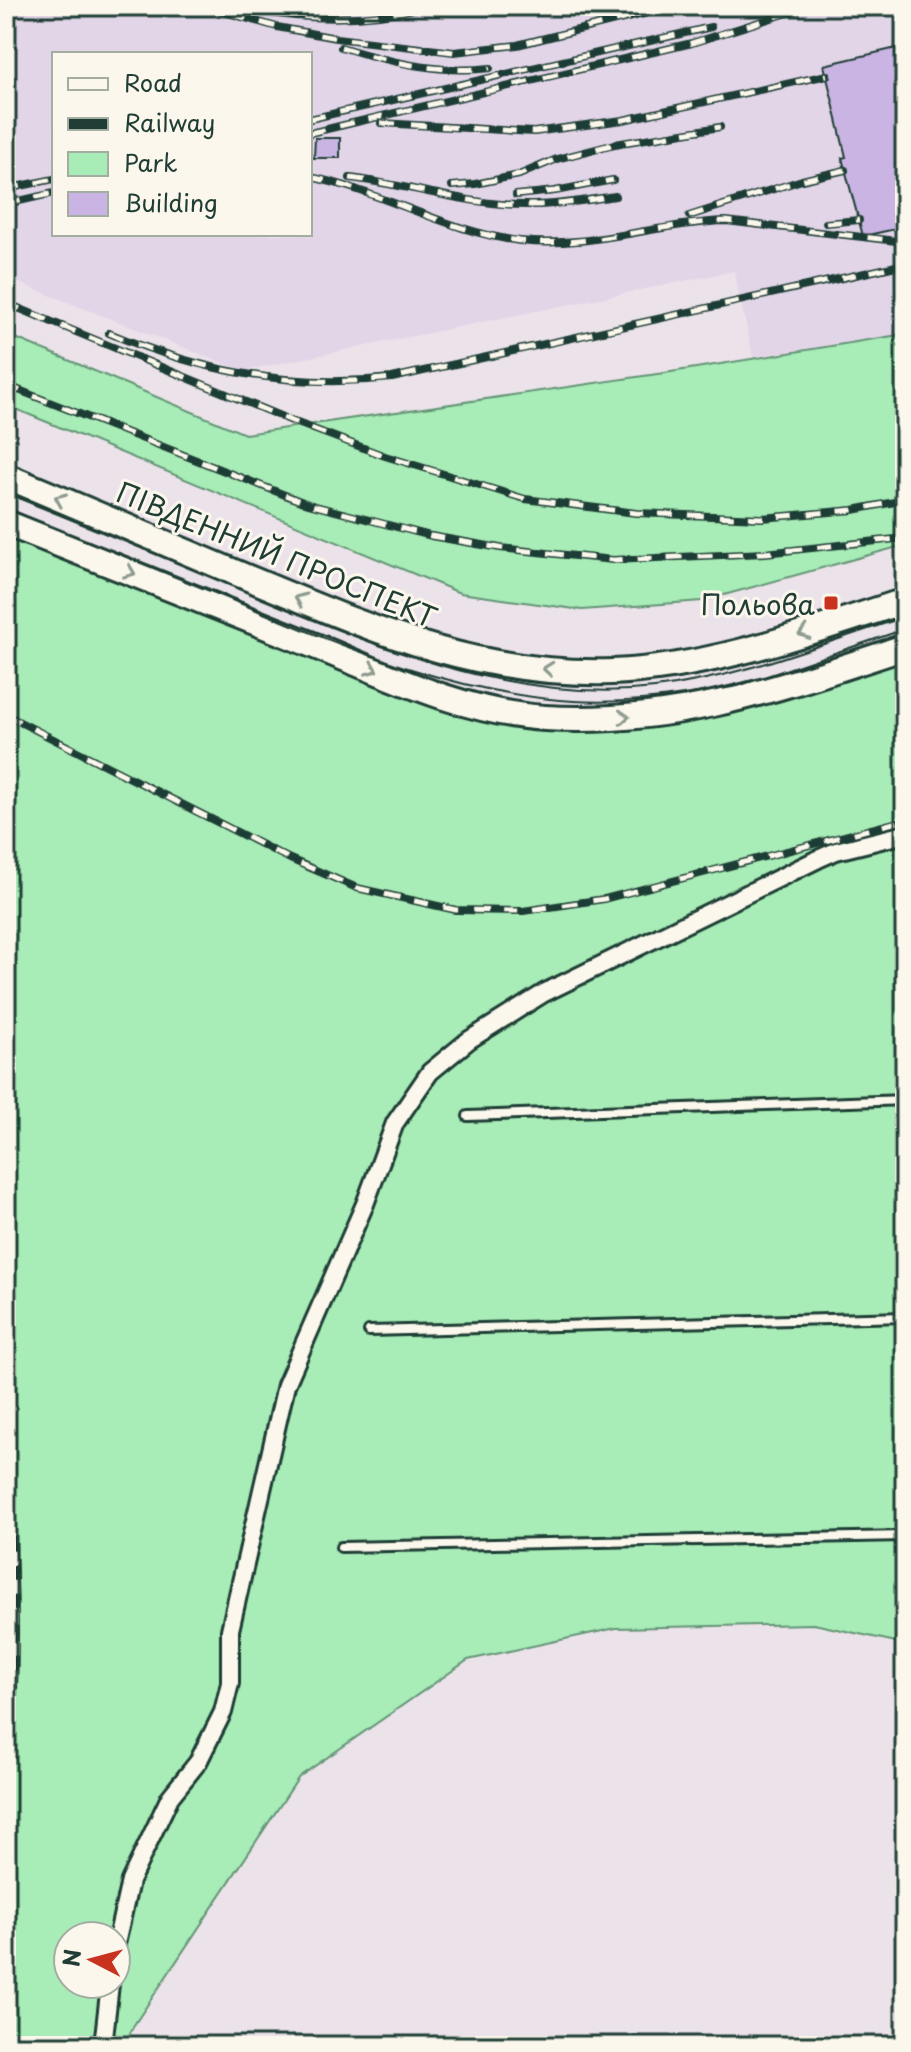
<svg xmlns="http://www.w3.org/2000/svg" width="911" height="2052" viewBox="0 0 911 2052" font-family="'Playpen Sans',sans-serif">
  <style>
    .built { fill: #e2d5e8; fill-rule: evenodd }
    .green { fill: #a8ecb7; stroke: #649476; stroke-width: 2; fill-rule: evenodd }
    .building { fill: #cab4e4; stroke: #1f3d34; stroke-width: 2 }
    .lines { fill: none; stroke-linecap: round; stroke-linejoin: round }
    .service-casing { stroke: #1f3d34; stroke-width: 14 }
    .minor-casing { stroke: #1f3d34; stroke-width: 22 }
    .primary-casing { stroke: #1f3d34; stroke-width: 30 }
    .service { stroke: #fbf7ec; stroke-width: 8 }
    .minor { stroke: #fbf7ec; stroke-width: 16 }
    .primary { stroke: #fbf7ec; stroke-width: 24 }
    .tram { stroke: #1f3d34; stroke-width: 2 }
    .rail-casing { stroke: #1f3d34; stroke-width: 8 }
    .rail { stroke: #fbf7ec; stroke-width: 5; stroke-dasharray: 15; stroke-linecap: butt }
    .oneway { stroke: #8d9a90 }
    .poi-dot { fill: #c8321e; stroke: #fbf7ec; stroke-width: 3 }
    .labels { text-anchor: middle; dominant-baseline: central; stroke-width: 6; stroke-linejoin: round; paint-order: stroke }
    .street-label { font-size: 28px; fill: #1f3d34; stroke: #fbf7ec }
    .poi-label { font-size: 28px; fill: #1f3d34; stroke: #fbf7ec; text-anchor: end }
  </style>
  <rect width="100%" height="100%" fill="#ece3ea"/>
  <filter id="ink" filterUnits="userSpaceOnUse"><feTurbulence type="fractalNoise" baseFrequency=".0125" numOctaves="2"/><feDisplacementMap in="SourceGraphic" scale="16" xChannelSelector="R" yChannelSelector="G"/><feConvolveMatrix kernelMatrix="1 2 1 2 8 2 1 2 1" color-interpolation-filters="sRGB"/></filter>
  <g filter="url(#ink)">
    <path class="built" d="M6 6H905V334L753 357 734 271 243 371 6 278ZM54 54H310V234H54Z"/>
    <g class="green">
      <polygon points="6,334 245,434 671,372 905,334 905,545 702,601 582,610 460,593 6,405"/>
      <path d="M6 523 461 701 640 716 905 647V820L833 840 836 851 905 834V1644L814 1624 616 1628 468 1660 299 1777 134 2025 124 2046H6V1782L13 1729 16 1595 6 1461ZM68 1936H116V1984H68Z"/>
    </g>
    <g class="building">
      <polygon points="905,46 905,227 863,236 842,158 846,157 824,65"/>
      <polygon points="315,138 340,138 340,158 314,158"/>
    </g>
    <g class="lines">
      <g class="service-casing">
        <g id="service">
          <polyline points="468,1116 905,1100"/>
          <polyline points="369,1331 905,1317"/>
          <polyline points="341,1547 905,1536"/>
        </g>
      </g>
      <g class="minor-casing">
        <g id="minor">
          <polyline points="116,1944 130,1881 170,1797 198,1762 223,1712 230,1683 230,1630 286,1385 365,1204 395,1123 430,1072 469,1040 544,993 818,859 836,851 905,834"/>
          <polyline points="103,2046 110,1984"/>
        </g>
      </g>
      <g class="primary-casing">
        <g id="primary">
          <path d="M6 476C86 510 166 543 246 577 370 628 474 676 612 672 712 668 811 631 905 601"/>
          <path d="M6 523C109 564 212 605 315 646 386 675 468 714 545 718 676 726 783 687 905 647"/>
        </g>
      </g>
      <use href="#service" class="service"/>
      <use href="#minor" class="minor"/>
      <use href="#primary" class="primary"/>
      <g class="tram">
        <path d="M6 493C79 523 152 552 225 583 360 640 504 705 655 688 742 677 822 643 905 617"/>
        <path d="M6 508C81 539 157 569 232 600 342 646 453 694 574 701 630 704 684 696 738 686L905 629"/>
      </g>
      <g class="rail-casing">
        <g id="rail">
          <polyline points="203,6 277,27 336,38 454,52 517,45 676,6"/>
          <path d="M244 9C304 20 367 22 426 6"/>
          <path d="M341 47C389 62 440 74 490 68"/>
          <polyline points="310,119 711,27"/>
          <polyline points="381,123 534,132 623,120 827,75"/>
          <polyline points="310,133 692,43 810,6"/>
          <path d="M310 177C382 191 447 232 520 241 589 249 657 223 726 221L905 242"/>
          <path d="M350 178C411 185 472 207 534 205 561 205 588 200 615 196"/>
          <polyline points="452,186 475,184 519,175 557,159 615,144 720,127"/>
          <polyline points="6,189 54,179"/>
          <polyline points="516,195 555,191 613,180"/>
          <polyline points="6,204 54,193"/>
          <polyline points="689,216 802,180 845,170"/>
          <polyline points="826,223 859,220"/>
          <polyline points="6,303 292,421 385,456 525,499 636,513 762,518 853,510 905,500"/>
          <path d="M109 333C203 372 290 389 392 378L905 264"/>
          <polyline points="6,385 308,504 431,536 500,548 613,560 765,553 905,538"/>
          <polyline points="6,715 290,859 357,888 456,910 523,911 604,899 905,820"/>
          <path d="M6 1461C16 1568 20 1676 6 1782"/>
        </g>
      </g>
      <use href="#rail" class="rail"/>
    </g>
    <defs><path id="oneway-chevron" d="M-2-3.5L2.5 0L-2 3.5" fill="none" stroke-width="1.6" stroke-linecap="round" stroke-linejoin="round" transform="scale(2)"/></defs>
    <g class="oneway">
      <use href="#oneway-chevron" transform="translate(60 499) rotate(-157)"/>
      <use href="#oneway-chevron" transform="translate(130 572) rotate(22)"/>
      <use href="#oneway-chevron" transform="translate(300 599) rotate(-157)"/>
      <use href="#oneway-chevron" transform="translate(804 633) rotate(163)"/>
      <use href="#oneway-chevron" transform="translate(372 669) rotate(22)"/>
      <use href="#oneway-chevron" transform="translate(548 669) rotate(-174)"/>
      <use href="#oneway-chevron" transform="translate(624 717) rotate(-3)"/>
    </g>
  </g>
  <rect class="poi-dot" x="823" y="595" width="16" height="16" rx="4"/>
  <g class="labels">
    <g class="street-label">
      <text transform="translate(277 554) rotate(22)">ПІВДЕННИЙ ПРОСПЕКТ</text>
    </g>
    <g class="poi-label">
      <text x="815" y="603">Польова</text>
    </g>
  </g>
  <rect width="911" height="2052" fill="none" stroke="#fbf7ec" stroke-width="32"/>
  <rect x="16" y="16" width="879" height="2020" fill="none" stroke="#1f3d34" stroke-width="3" filter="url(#ink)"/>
  <rect x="52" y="52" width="260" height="184" fill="#fbf7ec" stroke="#a3ada2" stroke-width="2"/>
  <rect x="68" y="78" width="40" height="12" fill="#fbf7ec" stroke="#a3ada2" stroke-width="2"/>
  <text x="124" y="92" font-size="24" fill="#1f3d34">Road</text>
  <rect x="68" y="118" width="40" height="12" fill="#1f3d34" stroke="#a3ada2" stroke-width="2"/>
  <text x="124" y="132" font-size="24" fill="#1f3d34">Railway</text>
  <rect x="68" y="152" width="40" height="24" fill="#a8ecb7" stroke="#a3ada2" stroke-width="2"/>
  <text x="124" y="172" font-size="24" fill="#1f3d34">Park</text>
  <rect x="68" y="192" width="40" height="24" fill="#cab4e4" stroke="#a3ada2" stroke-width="2"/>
  <text x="124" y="212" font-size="24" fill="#1f3d34">Building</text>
  <g transform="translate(92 1960) rotate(276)"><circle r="38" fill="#fbf7ec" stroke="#a3ada2" stroke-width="2"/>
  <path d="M0-6L14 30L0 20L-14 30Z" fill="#c8321e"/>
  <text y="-12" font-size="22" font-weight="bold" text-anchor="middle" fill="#1f3d34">N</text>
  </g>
</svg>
